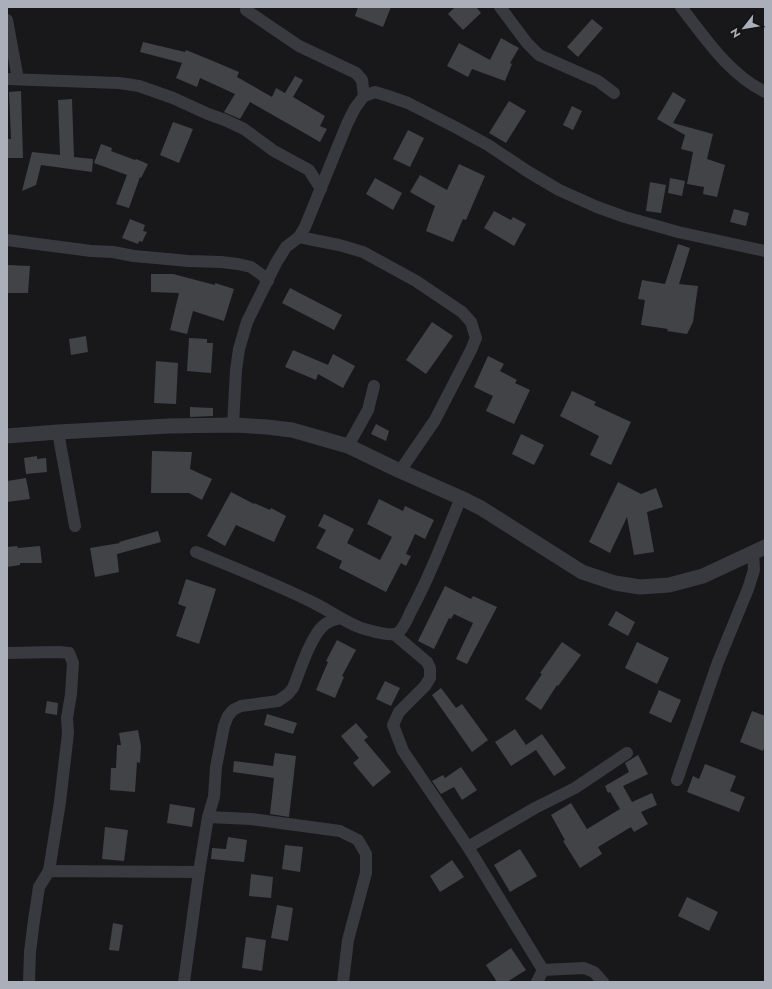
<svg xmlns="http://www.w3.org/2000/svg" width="772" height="989" viewBox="0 0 772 989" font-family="Jost,sans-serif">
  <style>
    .building { fill: #424347 }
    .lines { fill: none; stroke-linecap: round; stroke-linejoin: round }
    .minor { stroke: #393a3f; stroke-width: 12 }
    .tertiary { stroke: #393a3f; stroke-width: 15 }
  </style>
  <rect width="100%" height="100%" fill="#18181a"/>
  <g class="building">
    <polygon points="358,7 391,7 383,27 355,16"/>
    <polygon points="455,7 476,7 481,13 463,30 448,14"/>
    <polygon points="592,19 603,28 578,57 567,47"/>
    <polygon points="501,38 519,48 510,63 512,64 505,81 472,69 468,77 447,66 459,43 490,60"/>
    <polygon points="143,42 185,52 186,50 213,61 239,72 237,77 272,97 276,88 285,93 295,76 303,80 293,97 325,116 320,126 327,129 320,142 250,102 240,119 224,112 235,94 200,78 197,87 176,78 182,63 140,52"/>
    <polygon points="21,91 23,158 7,158 7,139 11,139 9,92"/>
    <polygon points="673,92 686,100 673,123 713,134 707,159 725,165 717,197 703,194 704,187 687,184 693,152 681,149 685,135 657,119"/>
    <polygon points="72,99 74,157 93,159 92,172 41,165 36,185 22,191 32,152 60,155 58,100"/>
    <polygon points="509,101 526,111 506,143 489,133"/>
    <polygon points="572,106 582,111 573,130 563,125"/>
    <polygon points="173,122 193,129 179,163 160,155"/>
    <polygon points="408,130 424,138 410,167 393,159"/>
    <polygon points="101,144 112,148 111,151 135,160 136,159 148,164 141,178 140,177 129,208 116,204 127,175 94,163"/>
    <polygon points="459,164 485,176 466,220 463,219 453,242 426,231 435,206 410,192 420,175 447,190"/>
    <polygon points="375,178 402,193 393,210 366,194"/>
    <polygon points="670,178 685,181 682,196 668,193"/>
    <polygon points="650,182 666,185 661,213 646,211"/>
    <polygon points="734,209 749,213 746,226 730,222"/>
    <polygon points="494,211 511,220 513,217 526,224 514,246 484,228"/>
    <polygon points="130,219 145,225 143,231 147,232 142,242 139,241 138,244 122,238"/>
    <polygon points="678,244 690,248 679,284 698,286 693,322 687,334 667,331 668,329 641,325 645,300 638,299 642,280 665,284"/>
    <polygon points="7,265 30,266 28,293 7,293"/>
    <polygon points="151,274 173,274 215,285 215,283 234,289 224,321 193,311 187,334 170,330 179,293 151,292"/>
    <polygon points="290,288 342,315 334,330 282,303"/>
    <polygon points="432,322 453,336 426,374 406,360"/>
    <polygon points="86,336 88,352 71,355 69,339"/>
    <polygon points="189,338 207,339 207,343 213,343 211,373 187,371"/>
    <polygon points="293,350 328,365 333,354 355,366 343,388 318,374 316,380 285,367"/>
    <polygon points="488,356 504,364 500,371 517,380 515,383 530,390 514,424 486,411 493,396 474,387"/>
    <polygon points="156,361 178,363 176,404 154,403"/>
    <polygon points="572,391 596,402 594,405 631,422 611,465 590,455 599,436 560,416"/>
    <polygon points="190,407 213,408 213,416 190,417"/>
    <polygon points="376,424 389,431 386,441 371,434"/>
    <polygon points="521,434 544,445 534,465 512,454"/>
    <polygon points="152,451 192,452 190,469 212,479 202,500 189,493 151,493"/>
    <polygon points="37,456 37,459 46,458 47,472 26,474 24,458"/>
    <polygon points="26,478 30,499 7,502 7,481"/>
    <polygon points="618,482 641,494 656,488 663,507 647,512 654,552 634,555 627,517 610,553 589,542"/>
    <polygon points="231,492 254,504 254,503 270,510 271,508 286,516 274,542 236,525 225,546 207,536"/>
    <polygon points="379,499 403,511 405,506 434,520 425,539 415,534 406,554 411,556 406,566 401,563 386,592 339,568 342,561 316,548 326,530 318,526 324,514 354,529 347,543 380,560 392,537 367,524"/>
    <polygon points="158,531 161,542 117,554 119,572 95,577 90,548 120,543 119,542"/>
    <polygon points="17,546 18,548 40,546 42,563 20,563 20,565 7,567 7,547"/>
    <polygon points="186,579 216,589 199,644 176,636 186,607 178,604"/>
    <polygon points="445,586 471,599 473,596 497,607 467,664 456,659 473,623 454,614 451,619 449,618 434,649 418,641"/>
    <polygon points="616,611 635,622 628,636 608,625"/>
    <polygon points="337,640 356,650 342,676 344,677 335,698 316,690 328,662 326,661"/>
    <polygon points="562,642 581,655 558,686 557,685 541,710 525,699 542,674 540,673"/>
    <polygon points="637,642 669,658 657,684 625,668"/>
    <polygon points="385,681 400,688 391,706 376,699"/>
    <polygon points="441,688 456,708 462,704 488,740 472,752 432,695"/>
    <polygon points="659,690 681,700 671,723 649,713"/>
    <polygon points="47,701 58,703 57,715 45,713"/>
    <polygon points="752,711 765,716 765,745 763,751 740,742"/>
    <polygon points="267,714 297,723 293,734 264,725"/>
    <polygon points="356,723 368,737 364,740 391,772 373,787 353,763 359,758 341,736"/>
    <polygon points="515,729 526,745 542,734 566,768 554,776 536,750 511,766 495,742"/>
    <polygon points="138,730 141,746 140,763 137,762 135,792 110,790 111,768 116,768 117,745 121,745 119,733"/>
    <polygon points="275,753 296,756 289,817 270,814 274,778 233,772 234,761 273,766"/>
    <polygon points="638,755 648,774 623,786 632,802 652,793 657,805 641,812 648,824 634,832 631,827 598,847 602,854 580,868 563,841 565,840 551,815 571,803 587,829 620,809 610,792 608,793 605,786 629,772 625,763"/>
    <polygon points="705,764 736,776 730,791 745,797 739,812 687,792 693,776 699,779"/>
    <polygon points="461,767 477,790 462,800 454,787 441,794 432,781 443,775 445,778"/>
    <polygon points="170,804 195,808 192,827 167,823"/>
    <polygon points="105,827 128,830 124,861 102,859"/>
    <polygon points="228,837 247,840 244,862 211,859 212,848 226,849"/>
    <polygon points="285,845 303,847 300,872 282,869"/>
    <polygon points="520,849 537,876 510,892 494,865"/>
    <polygon points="452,860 464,877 440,892 430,876"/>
    <polygon points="251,874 273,877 271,898 249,896"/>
    <polygon points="687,897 718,912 709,931 678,916"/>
    <polygon points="277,905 293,908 288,941 271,938"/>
    <polygon points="113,923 123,925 119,951 109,950"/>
    <polygon points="246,937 266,940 262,971 242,968"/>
    <polygon points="511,948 526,970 507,982 497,982 486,965"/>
  </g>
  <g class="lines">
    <g class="minor">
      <polyline points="500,7 527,43 539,55 598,81 614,93"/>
      <path d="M681 7C706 39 728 73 765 92"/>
      <polyline points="246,10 299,46 356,73 362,80 364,96"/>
      <polyline points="7,20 18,79"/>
      <polyline points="7,79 119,83 139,86 173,98 208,114 225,120 244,129 274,151 309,170 321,189"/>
      <polyline points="299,237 339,245 363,252 416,281 462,312 471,322 476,338 471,350 435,420 400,471"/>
      <polyline points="7,240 91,251 113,252 134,256 189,261 221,262 238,264 251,267 262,275 268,281"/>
      <polyline points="233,425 236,370 239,349 247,322 276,263 286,247 299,237 305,227 347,124 355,108 364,96 375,92 388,96 408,103 455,127 488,145 527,171 559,190 597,207 625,217 678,232 765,251"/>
      <polyline points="58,432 75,526"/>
      <polyline points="348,446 368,410 374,386"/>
      <path d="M196 552C235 568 273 583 310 601 327 609 343 621 361 628 369 630 393 638 399 632 404 627 408 618 411 611 431 575 445 535 461 498"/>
      <polyline points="394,634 427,662 430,668 430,678 425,686 399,712 393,725 403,751 468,847 543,970"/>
      <polyline points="7,653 59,652 69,653 73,663 71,694 67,718 68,733 60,802 49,871"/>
      <polyline points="677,780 718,662 748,589 754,570 753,552"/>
      <path d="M208 817 214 797 216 767 224 726 228 716 233 710 241 706 278 701 288 694 293 688C300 671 310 638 323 626 328 621 334 620 340 618"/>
      <polyline points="468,847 535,808 575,788 627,753"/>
      <polyline points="543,970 584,968 594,972 603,982"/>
      <polyline points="29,982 30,952 34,920 39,887 49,871 199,872"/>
      <polyline points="184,982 199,872 208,817 251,819 340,831 358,840 366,854 366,873 348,940 343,982"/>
      <polyline points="537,982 543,970"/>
    </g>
    <polyline class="tertiary" points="7,436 58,432 169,426 233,425 267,427 292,430 348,446 400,471 461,498 481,508 582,572 615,583 640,587 669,585 703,576 765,547"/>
  </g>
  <rect width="772" height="989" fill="none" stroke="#aaafba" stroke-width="16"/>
  <g transform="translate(744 28) rotate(239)" stroke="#131315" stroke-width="3" paint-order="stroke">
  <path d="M0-3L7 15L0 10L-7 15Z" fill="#aaafba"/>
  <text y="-6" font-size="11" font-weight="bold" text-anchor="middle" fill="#aaafba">N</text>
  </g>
</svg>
